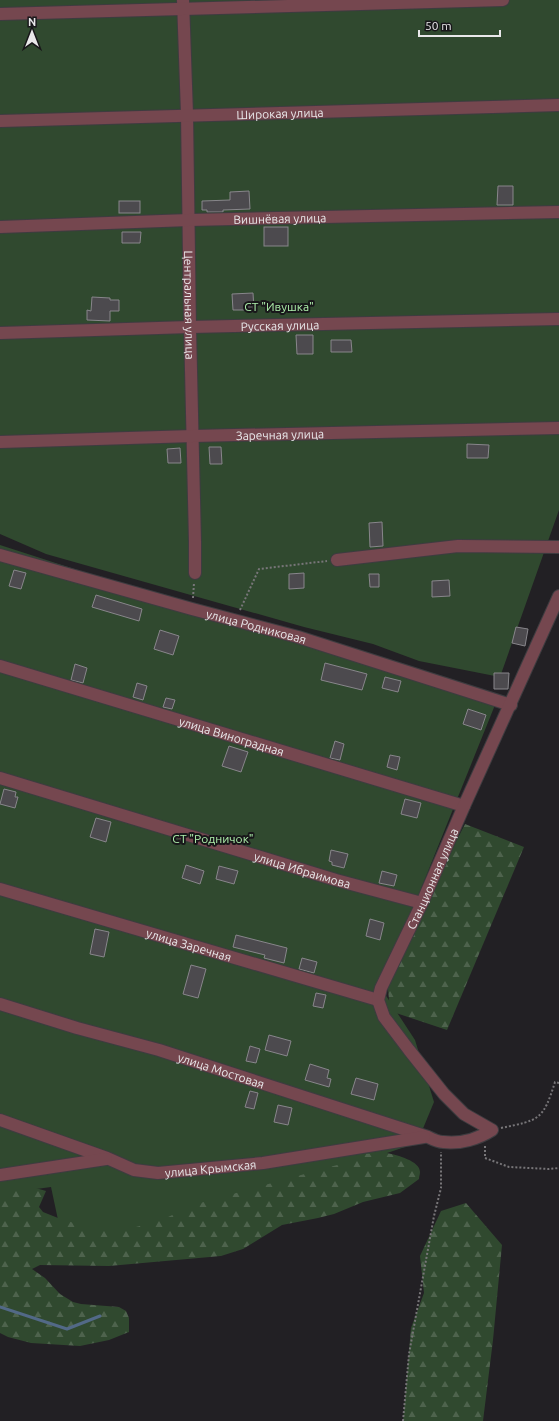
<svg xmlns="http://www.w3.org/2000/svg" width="559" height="1421" viewBox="0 0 559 1421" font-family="Ubuntu,sans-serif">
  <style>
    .green { fill: #30492f }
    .forest { fill: url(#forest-firs) }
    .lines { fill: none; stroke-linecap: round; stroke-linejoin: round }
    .stream { stroke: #526987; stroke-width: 3 }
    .building { fill: #4c4a4e; stroke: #88868b }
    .minor-casing { stroke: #3e3c40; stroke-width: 14 }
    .path { stroke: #787679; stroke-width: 2; stroke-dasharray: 2 2; stroke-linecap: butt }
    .minor { stroke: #75474f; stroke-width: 12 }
    .labels { text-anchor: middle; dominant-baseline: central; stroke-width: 4; stroke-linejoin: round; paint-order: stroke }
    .street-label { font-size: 12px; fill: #e9e8ea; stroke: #18171a }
    .park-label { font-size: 12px; fill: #aff1ac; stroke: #18171a }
  </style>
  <defs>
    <pattern id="forest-firs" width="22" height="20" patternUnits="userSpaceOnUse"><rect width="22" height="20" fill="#30492f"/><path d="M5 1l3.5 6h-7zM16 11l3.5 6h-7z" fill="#4e634d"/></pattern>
  </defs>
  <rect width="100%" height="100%" fill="#222024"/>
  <g class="green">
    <polygon points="0,0 559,0 559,510 500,677 419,661 373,644 304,627 46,554 0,534"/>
    <polygon points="0,545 495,705 381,988 415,1040 434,1102 417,1143 255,1197 64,1248 51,1187 0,1194"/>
  </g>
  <g class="forest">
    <polygon points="465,824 524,847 447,1030 390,1011 387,978"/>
    <path d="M387 1153C397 1155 420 1161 420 1172 420 1174 419 1177 419 1179L400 1193 363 1202 334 1214 318 1218 282 1225 243 1249 221 1256 109 1266 40 1265 32 1269 45 1278 60 1294 73 1302 81 1304 119 1307 126 1311 129 1318V1332L109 1340 80 1346 31 1343 8 1337 0 1333V1193C14 1191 32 1185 46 1191L39 1207 43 1212 58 1218 90 1228 136 1227 164 1219 193 1205 348 1162 362 1154Z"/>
    <polygon points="466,1203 502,1245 493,1340 483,1421 403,1421 411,1328 424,1293 420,1256 441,1211"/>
  </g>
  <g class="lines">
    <polyline class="stream" points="0,1307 67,1329 100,1316"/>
  </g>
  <g class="building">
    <polygon points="498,186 513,186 513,205 497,205"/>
    <polygon points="249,191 250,209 223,210 223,212 207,212 207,210 202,210 202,201 230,200 230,192"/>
    <rect x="119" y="201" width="21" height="12"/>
    <rect x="264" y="227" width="24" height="19"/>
    <polygon points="122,232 141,232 140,243 122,243"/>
    <polygon points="253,293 254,310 233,310 232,294"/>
    <polygon points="92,297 110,298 110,300 119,300 119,311 110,311 110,321 87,320 87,310 91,311"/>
    <polygon points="296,335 313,335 313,354 297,354"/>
    <polygon points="331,340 351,340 352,352 331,352"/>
    <polygon points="467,444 489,445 488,458 467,458"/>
    <polygon points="209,447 221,447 222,464 210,464"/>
    <polygon points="180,448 181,463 168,463 167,449"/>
    <polygon points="382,522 383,546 370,547 369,523"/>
    <polygon points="14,570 26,573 21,589 9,586"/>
    <polygon points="304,573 304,588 289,589 289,574"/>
    <polygon points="369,574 379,574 379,587 370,587"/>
    <polygon points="449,580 450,596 432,597 432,581"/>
    <polygon points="96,595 142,609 139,621 92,607"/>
    <polygon points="516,627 528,629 525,646 512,643"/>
    <polygon points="160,630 179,636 173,655 154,649"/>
    <polygon points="325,663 367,674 362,690 321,680"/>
    <polygon points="75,664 87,668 83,683 71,680"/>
    <polygon points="494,673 509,673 508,689 494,689"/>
    <polygon points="385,677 401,681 398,692 382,688"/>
    <polygon points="137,683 147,686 143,700 133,697"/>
    <polygon points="166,698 175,700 172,709 163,707"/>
    <polygon points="468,709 486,715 481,730 463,724"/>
    <polygon points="335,741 344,744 340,760 330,758"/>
    <polygon points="229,746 248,752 241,772 222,766"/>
    <polygon points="390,755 400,757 397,770 387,767"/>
    <polygon points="4,789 16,792 15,797 18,797 15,808 0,804"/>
    <polygon points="405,799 421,803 417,818 401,814"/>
    <polygon points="96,818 111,822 106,842 90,837"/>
    <polygon points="331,850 348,854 344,868 332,865 332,862 329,861"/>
    <polygon points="186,865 204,871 200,884 182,878"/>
    <polygon points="219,866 238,871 234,884 216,879"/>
    <polygon points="382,871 397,875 394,886 379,883"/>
    <polygon points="370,919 384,923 380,940 366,936"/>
    <polygon points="95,929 109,932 104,957 90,954"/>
    <polygon points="236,935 287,948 284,963 264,958 265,955 233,947"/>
    <polygon points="302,958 317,962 314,973 299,969"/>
    <polygon points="191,965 206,969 198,998 183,994"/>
    <polygon points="316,993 326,995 323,1008 313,1006"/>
    <polygon points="269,1035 291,1041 287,1056 265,1050"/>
    <polygon points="250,1046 260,1049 256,1063 246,1061"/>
    <polygon points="310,1064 329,1070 327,1078 331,1079 329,1087 305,1080"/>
    <polygon points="356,1078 378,1084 374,1100 351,1094"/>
    <polygon points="250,1091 258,1093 254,1109 245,1107"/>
    <polygon points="278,1105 292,1108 288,1125 274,1122"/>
  </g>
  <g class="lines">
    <g class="minor-casing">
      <g id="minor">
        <path id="s1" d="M183 0 187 114 190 327 195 542V573"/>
        <polyline points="0,14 503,0"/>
        <path id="s2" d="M0 121 559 105"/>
        <path id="s3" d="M0 227 189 220 559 212"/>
        <path id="s4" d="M0 333 190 327 559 319"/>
        <path id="s5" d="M0 442 193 436 559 428"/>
        <path id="s6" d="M0 555 192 609 298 637 511 705"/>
        <polyline points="337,560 458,546 559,547"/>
        <path id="s7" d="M0 666 464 806"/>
        <path id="s8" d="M0 778 336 880 422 903"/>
        <path id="s9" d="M0 889 378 1000"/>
        <path id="s10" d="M0 1004 77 1028 159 1050 428 1137C432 1139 438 1142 443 1142 460 1144 478 1139 492 1130L464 1114 444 1094 409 1050 384 1017 378 1000 381 988 422 903 464 806 559 596"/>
        <path id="s11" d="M0 1120 107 1158 134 1170 158 1173 263 1163 424 1137"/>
        <polyline points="0,1175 106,1159"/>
      </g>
    </g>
    <g class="path">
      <polyline points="193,598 194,583"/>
      <polyline points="240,610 259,569 327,561"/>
      <path d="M501 1128C540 1120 543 1120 555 1082L559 1083"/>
      <polyline points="485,1146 485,1158 509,1167 549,1169 559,1168"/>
      <polyline points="403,1421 409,1354 434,1216 441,1188 441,1152"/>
    </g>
    <use href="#minor" class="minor"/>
  </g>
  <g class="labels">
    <g class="street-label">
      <text stroke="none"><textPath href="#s2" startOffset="280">Широкая улица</textPath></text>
      <text stroke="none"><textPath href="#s3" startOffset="280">Вишнёвая улица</textPath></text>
      <text stroke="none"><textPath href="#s1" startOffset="305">Центральная улица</textPath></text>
      <text stroke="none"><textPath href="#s4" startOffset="280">Русская улица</textPath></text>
      <text stroke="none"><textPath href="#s5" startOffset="280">Заречная улица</textPath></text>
      <text stroke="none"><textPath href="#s6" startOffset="266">улица Родниковая</textPath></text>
      <text stroke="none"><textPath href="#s7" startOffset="242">улица Виноградная</textPath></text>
      <text stroke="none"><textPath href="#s8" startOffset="316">улица Ибраимова</textPath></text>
      <text stroke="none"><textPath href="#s10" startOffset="825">Станционная улица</textPath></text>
      <text stroke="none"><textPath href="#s9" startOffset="197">улица Заречная</textPath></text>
      <text stroke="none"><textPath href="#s10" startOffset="231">улица Мостовая</textPath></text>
      <text stroke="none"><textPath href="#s11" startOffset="220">улица Крымская</textPath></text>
    </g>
    <g class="park-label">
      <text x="279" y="306">СТ "Ивушка"</text>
      <text x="213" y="838">СТ "Родничок"</text>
    </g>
  </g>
  <g transform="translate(32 32)" stroke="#18171a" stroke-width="3" paint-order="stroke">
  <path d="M0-3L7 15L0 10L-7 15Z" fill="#e9e8ea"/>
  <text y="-6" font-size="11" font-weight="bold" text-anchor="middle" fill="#e9e8ea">N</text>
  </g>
  <path d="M419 30v6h81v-6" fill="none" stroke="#e9e8ea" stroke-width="2"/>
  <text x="425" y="30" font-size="12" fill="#e9e8ea" stroke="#18171a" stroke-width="3" paint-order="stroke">50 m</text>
</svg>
